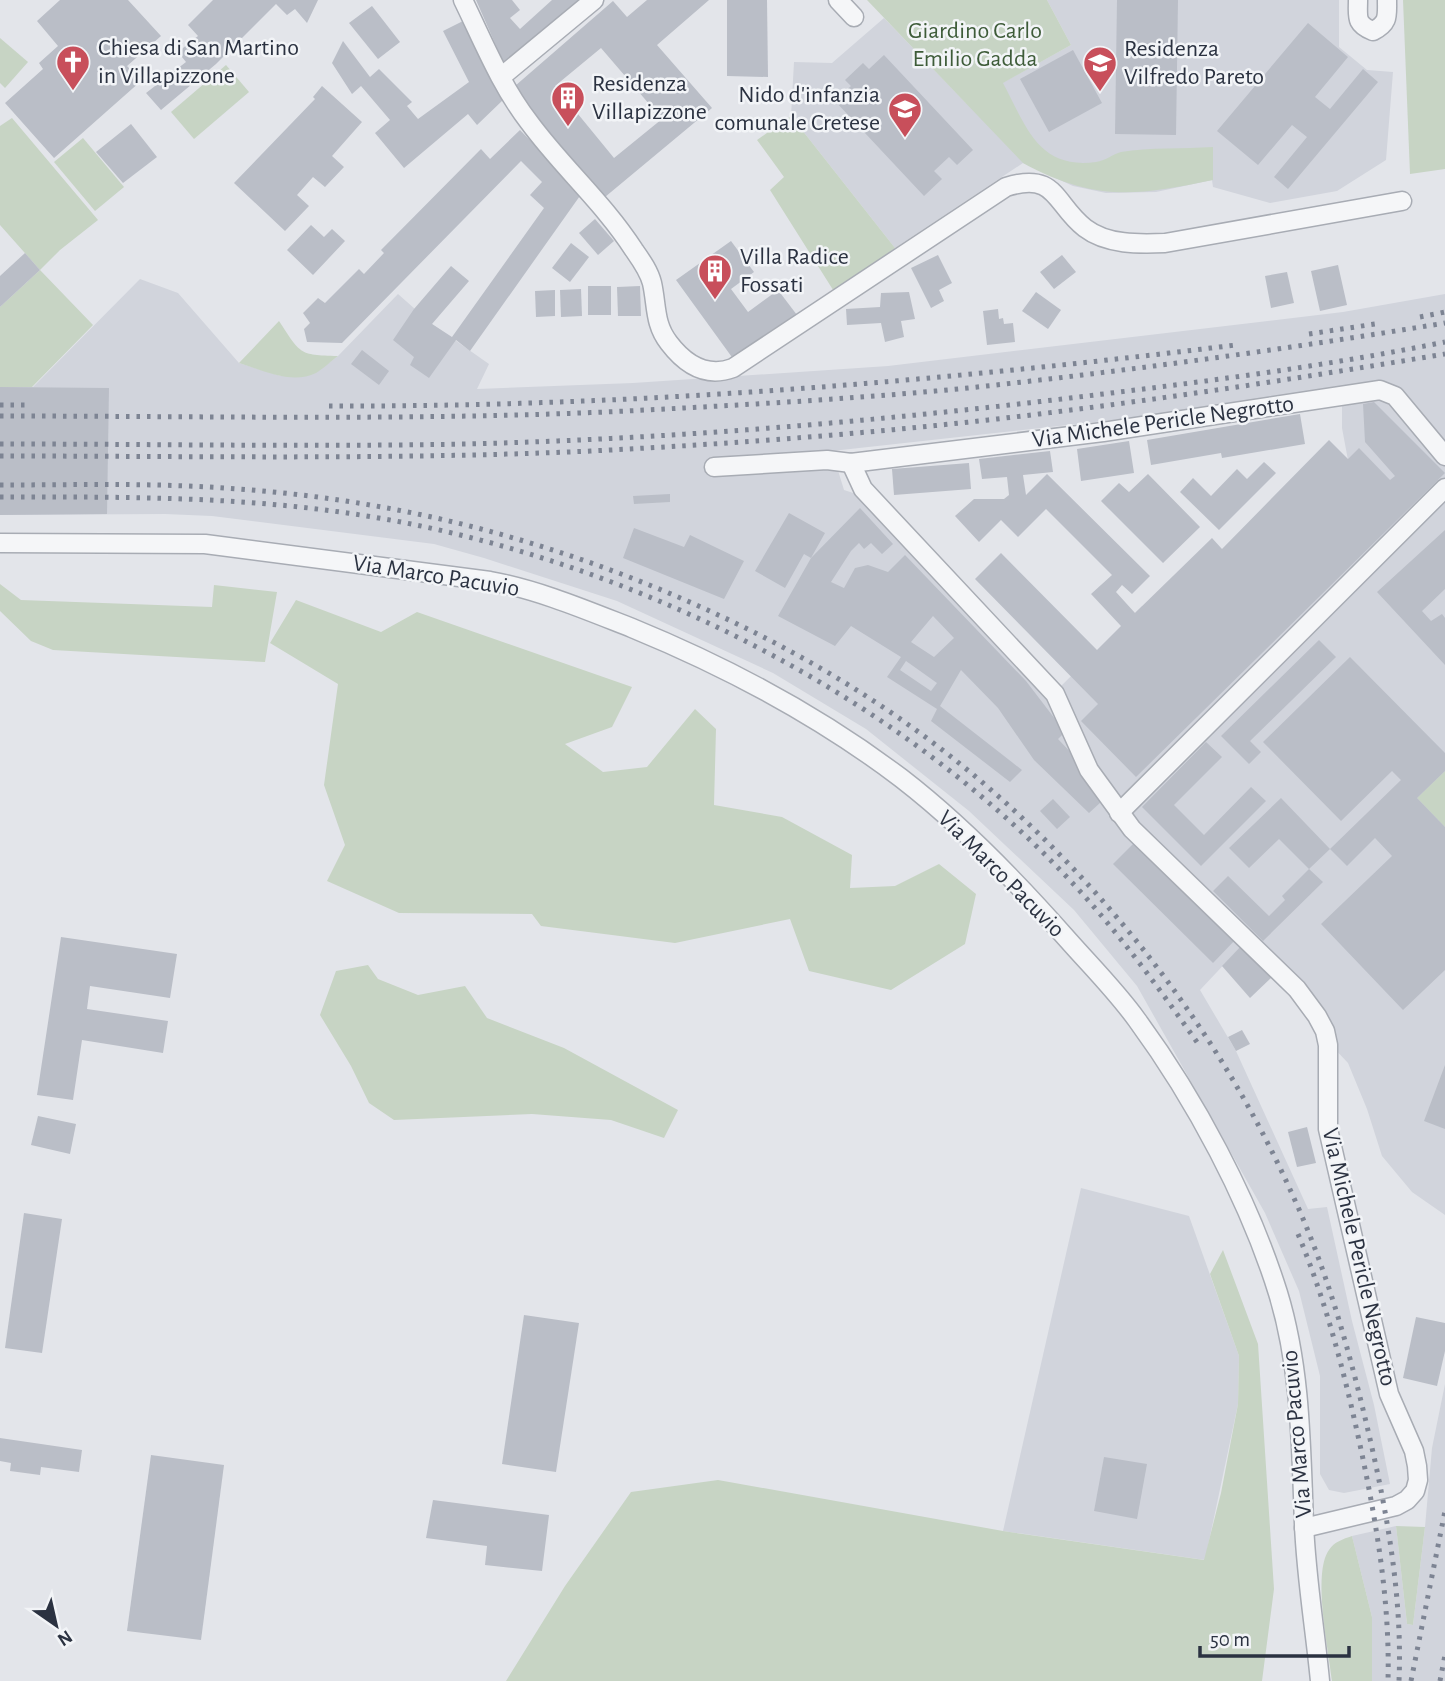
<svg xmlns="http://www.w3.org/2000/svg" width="1445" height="1681" viewBox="0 0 1445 1681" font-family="'Alegreya Sans',sans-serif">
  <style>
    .built { fill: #d1d4dc; fill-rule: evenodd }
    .green { fill: #c7d4c4 }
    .building { fill: #babec7; fill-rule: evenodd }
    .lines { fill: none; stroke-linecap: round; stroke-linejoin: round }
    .minor-casing { stroke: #a8acb4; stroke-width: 21 }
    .minor { stroke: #f5f6f8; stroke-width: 18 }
    .rail { stroke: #7d8493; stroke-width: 5; stroke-dasharray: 3.5 7; stroke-linecap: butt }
    .labels { text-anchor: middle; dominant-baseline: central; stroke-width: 5; stroke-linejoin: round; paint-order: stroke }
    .park-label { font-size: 24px; fill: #3e5c39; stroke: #f2f4f7 }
    .poi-label { font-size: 24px; fill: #2b3241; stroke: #f2f4f7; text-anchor: start }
    .street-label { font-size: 24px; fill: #2b3241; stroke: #f2f4f7 }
  </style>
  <rect width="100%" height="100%" fill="#e3e5ea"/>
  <g class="built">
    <polygon points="1047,0 1339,0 1339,47 1367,70 1393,72 1386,160 1337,191 1270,203 1213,187 1212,180 1156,192 1106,193 1073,186 1023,163 895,248 791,116 794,62 832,63 884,18 966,103 1071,45"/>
    <path d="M140 279 178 293 239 363 281 376 315 373 338 356 398 294 432 324 489 364 477 389 633 383 888 366 1343 312 1445 294V1215L1412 1192 1382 1156 1367 1109 1348 1063 1331 1045 1248 939 1200 990 1236 1051 1308 1209 1327 1207 1352 1321 1374 1405 1390 1484 1344 1493 1329 1490 1320 1474V1376L1299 1291 1265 1213 1137 986 1074 910 969 811 866 729 773 673 617 601 484 558 434 544 212 516 165 514 0 515V387H33ZM1342 386V428L1348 460 1170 634 1142 606 1058 689 884 503 844 490 832 451 1122 419Z"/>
    <polygon points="1081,1188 1189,1216 1239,1356 1238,1404 1205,1560 1003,1531"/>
    <polygon points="1445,1384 1445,1681 1372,1681 1372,1617 1352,1536 1396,1526 1407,1624 1413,1625 1425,1527 1432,1448"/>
  </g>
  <g class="green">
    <path d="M867 0H1047L1071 45 1003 83C1026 126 1038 170 1096 162 1105 161 1113 154 1121 152 1149 147 1184 149 1213 147V180C1136 196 1095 202 1023 163Z"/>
    <polygon points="1403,0 1445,0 1445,169 1410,174"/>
    <polygon points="0,38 28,62 5,88 0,83"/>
    <polygon points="226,65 249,92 194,139 171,112"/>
    <polygon points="791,116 895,248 835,293 770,190 784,177 757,140"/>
    <polygon points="12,118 98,220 60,250 40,270 93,325 32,387 0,387 0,307 40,270 0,225 0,126"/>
    <polygon points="83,138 124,187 95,211 54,162"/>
    <path d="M279 321C301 354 298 355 338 356 331 361 323 369 316 373 292 385 262 370 239 363Z"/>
    <polygon points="0,584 21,600 212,607 214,585 277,592 265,662 53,650 31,641 0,611"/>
    <polygon points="296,600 381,632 417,612 632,687 612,727 565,744 603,772 647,767 695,709 716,729 714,805 782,817 852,855 850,888 895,886 939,864 976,894 965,944 891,990 809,971 790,919 675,943 541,926 532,914 399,913 327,881 345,845 324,785 338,684 270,643"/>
    <polygon points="1445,771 1445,827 1417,798"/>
    <polygon points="368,965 378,979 418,995 465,986 487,1018 564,1048 678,1110 664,1138 611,1120 532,1114 394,1120 369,1103 351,1066 320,1015 336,971"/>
    <polygon points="1223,1250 1258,1344 1274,1589 1262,1681 506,1681 565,1586 631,1492 718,1480 1003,1531 1204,1560 1221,1493 1238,1404 1239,1356 1210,1274"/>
    <polygon points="1396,1526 1425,1527 1413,1625 1407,1624"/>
    <path d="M1352 1536 1372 1617V1681H1332C1329 1651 1312 1573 1329 1550 1334 1542 1343 1539 1352 1536Z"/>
  </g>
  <g class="building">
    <polygon points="60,0 128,0 161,36 127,66 141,81 54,158 5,103 43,69 39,63 58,46 37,21"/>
    <polygon points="213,0 318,0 307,23 295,9 287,15 276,4 216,64 161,110 146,93 186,62 178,52 198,36 188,25"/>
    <polygon points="476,0 512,0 520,10 510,18 520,29 552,0 581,0 504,64"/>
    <path d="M647 0H709L657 45 712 108 605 197 537 118 515 86 613 1 627 17ZM601 48 662 119 614 158 555 86Z"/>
    <polygon points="727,0 767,0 768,77 727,76"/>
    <polygon points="1117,0 1178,0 1176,135 1115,134"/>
    <polygon points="372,6 400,42 378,59 349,23"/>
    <polygon points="463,21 503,100 477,125 468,114 404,168 375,133 390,120 361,86 352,94 332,63 343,41 370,77 379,69 412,102 407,106 418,119 469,82 443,31"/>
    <polygon points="1308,23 1348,57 1315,97 1330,109 1363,69 1378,82 1288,189 1274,177 1307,137 1292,125 1258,165 1217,131"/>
    <polygon points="1073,50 1102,103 1049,132 1020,79"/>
    <polygon points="884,55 973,150 957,165 949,157 934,171 942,179 924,196 835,101 851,86 845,80 863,63 869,69"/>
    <polygon points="322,86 362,122 332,156 344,167 325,187 313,177 297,195 309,206 285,231 234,183 315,99 313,97"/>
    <polygon points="131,124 157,157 123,183 96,152"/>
    <polygon points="520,130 582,193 470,351 456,340 429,378 410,365 414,357 393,340 414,309 451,266 469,281 432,324 452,337 544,208 530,195 542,182 521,161 342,343 307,342 304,329 310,323 303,313 318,298 325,303 359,269 364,274 384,253 381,250 481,149 490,159"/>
    <polygon points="595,219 614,241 598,255 579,233"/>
    <polygon points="311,225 324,237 332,229 345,241 313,275 287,250"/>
    <polygon points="731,241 754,272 731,289 748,312 778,290 797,315 734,360 676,280"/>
    <polygon points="571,243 589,257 570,282 552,268"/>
    <polygon points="25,253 40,270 0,307 0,276"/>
    <polygon points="938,255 952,283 939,290 944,301 931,308 911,268"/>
    <polygon points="1062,255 1076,272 1054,289 1040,272"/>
    <polygon points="1338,265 1347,305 1320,311 1311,271"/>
    <polygon points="1287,272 1294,303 1271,308 1265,276"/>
    <rect x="588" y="286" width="23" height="29"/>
    <polygon points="640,286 641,316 618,316 617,287"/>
    <polygon points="581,289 582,316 561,317 560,290"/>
    <polygon points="555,290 555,316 536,317 535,291"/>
    <polygon points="909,292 915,319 901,321 904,337 885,342 881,323 847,325 846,309 880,307 881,293"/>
    <polygon points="1036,292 1061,310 1048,329 1022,311"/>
    <polygon points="998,309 999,319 1003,318 1004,324 1013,323 1015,342 987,345 983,311"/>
    <polygon points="362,350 389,371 379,385 351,364"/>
    <polygon points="0,387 109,388 107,514 0,515"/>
    <polygon points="1374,402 1445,473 1136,777 1081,721 1098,704 975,579 1001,553 1097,650 1121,626 1091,594 1112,575 1046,509 1018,537 1001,520 979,542 955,516 974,499 1004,499 1009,495 1007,477 982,479 979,459 1050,451 1053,472 1023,475 1026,495 1047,474 1150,576 1132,594 1122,585 1116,592 1135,613 1212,538 1222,549 1329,440 1348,459 1359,448 1390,480 1395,476 1365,442 1363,404"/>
    <polygon points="1300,414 1305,444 1222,458 1221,453 1151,465 1147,440"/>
    <polygon points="1129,441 1134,473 1081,481 1077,449"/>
    <polygon points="1264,462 1276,473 1219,530 1180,492 1193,478 1211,496 1237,469 1247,479"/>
    <polygon points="969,463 971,489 894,495 892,469"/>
    <polygon points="1148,474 1200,527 1163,563 1101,501 1119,483 1129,492"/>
    <polygon points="670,494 670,502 634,504 633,496"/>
    <path d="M860 508 893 544 882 554 871 543 864 549 859 543 851 551 831 582 844 588 855 568 868 565 888 572 905 555 1026 681 1065 732 1058 739 1076 758 1101 802 1089 813 1034 760 998 708 961 670 940 706 1022 770 1010 782 931 721 937 709 887 677 901 657 851 626 835 646 778 616 811 558ZM933 616 954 638 934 657 911 642ZM906 661 937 683 931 691 900 670Z"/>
    <polygon points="789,513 825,533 811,558 804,554 785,588 755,571"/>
    <polygon points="634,528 684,547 690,535 744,561 724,599 623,558"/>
    <polygon points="1445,530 1445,589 1422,611 1431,621 1442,614 1445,618 1445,665 1377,592"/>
    <polygon points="1319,640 1336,657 1250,741 1261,752 1249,764 1221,736"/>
    <polygon points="1350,657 1445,753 1445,771 1417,798 1445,827 1445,970 1403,1010 1321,924 1392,856 1375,838 1347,866 1330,849 1401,780 1392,771 1341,821 1263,742"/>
    <polygon points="1206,742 1222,757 1174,805 1204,835 1251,787 1266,801 1201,866 1142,807"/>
    <polygon points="1281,798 1330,849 1309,869 1279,839 1249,868 1229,848"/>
    <polygon points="1053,799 1070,817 1057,829 1040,811"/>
    <polygon points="1136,841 1236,939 1213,963 1113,864"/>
    <polygon points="1309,869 1323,882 1263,941 1213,891 1228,876 1269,916 1285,900 1282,896"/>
    <polygon points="61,937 177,954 170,998 90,986 87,1009 168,1021 163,1053 82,1040 73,1100 37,1095"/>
    <polygon points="1242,945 1274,975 1250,998 1222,966"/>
    <polygon points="1242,1030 1250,1044 1236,1051 1228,1037"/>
    <polygon points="1445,1065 1445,1129 1424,1121"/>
    <polygon points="38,1116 76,1124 70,1154 31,1145"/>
    <polygon points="1307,1127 1316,1163 1297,1167 1288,1132"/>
    <polygon points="24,1213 62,1219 42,1353 5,1348"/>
    <polygon points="524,1315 579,1323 556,1472 502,1464"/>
    <polygon points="1416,1317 1445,1323 1445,1351 1437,1386 1403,1378"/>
    <polygon points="0,1438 82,1450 79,1472 41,1467 40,1475 10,1471 11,1463 0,1461"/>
    <polygon points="151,1455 224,1465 201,1640 127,1631"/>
    <polygon points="1104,1457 1147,1464 1137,1519 1094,1511"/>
    <polygon points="433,1500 549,1515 542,1571 485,1565 487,1546 426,1538"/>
  </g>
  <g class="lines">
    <g class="minor-casing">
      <g id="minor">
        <path d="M463 0C483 41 501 86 529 122 562 167 603 202 634 250 641 260 649 271 652 283 657 305 654 324 669 343 685 364 706 378 733 368L1006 187C1057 171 1054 204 1085 228 1107 245 1139 244 1165 243L1402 201"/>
        <polyline points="838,0 854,17"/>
        <path d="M1358 0C1358 17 1355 24 1373 31 1389 23 1387 16 1387 0"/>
        <polyline points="501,77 594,0"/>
        <polyline points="851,463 863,489 1055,694 1089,770 1132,829 1297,989 1317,1016 1325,1031 1328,1045 1328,1129 1389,1394 1414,1451 1417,1466 1418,1480 1415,1491 1407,1500 1396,1506 1304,1528"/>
        <polyline points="714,467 827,460 851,463 1103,432 1380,390 1395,396 1445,456"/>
        <path d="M0 543 205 544 490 581C539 590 586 610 632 628 727 667 819 716 901 778 962 825 1017 882 1068 940 1091 966 1117 992 1137 1020 1195 1099 1249 1200 1278 1293 1301 1368 1301 1446 1304 1524 1306 1576 1315 1629 1320 1681"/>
        <polyline points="1119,813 1445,488"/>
      </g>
    </g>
    <use href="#minor" class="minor"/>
    <g class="rail">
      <polyline points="1420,317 1445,312"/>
      <polyline points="1309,334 1375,324"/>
      <polyline points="0,405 28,405"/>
      <path d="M329 406C633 407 935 382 1236 345"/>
      <path d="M0 416C209 416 418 421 627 411 741 405 855 399 968 388 1128 371 1287 349 1445 323"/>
      <path d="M0 444C155 444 311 447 467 444 668 439 870 422 1070 398 1195 383 1321 367 1445 342"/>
      <path d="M0 456C197 456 394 460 591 451 748 443 906 431 1063 411 1191 395 1318 375 1445 354"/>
      <path d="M0 485C69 485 139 483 208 487 302 492 395 506 485 530 616 565 753 623 866 696 1050 814 1204 996 1293 1196 1322 1259 1342 1326 1359 1393 1382 1486 1403 1585 1399 1681"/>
      <path d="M0 497C116 497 231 496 347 513 620 552 912 697 1094 907 1132 951 1166 998 1199 1045"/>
      <path d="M1298 1234C1328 1306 1347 1383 1363 1459 1378 1532 1390 1607 1388 1681"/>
      <polyline points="1411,1681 1445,1511"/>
      <polyline points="1440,1681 1445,1655"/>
    </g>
  </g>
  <defs>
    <g id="church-pin" transform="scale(1.75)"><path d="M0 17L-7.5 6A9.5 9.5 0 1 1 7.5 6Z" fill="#c84f5b" stroke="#f2f4f7"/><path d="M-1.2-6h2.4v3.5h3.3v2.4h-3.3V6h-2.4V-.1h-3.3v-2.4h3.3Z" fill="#fff"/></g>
    <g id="university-pin" transform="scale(1.75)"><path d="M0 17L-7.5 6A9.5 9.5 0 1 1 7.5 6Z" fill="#c84f5b" stroke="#f2f4f7"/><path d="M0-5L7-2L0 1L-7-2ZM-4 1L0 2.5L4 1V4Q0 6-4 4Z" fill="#fff"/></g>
    <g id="building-pin" transform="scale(1.75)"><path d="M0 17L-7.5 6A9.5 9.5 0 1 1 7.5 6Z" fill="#c84f5b" stroke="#f2f4f7"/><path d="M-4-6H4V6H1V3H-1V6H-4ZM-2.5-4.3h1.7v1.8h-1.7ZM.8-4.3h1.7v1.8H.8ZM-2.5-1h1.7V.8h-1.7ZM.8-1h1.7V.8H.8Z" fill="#fff"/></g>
    <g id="school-pin" transform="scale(1.75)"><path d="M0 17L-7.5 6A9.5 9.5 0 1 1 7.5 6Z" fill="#c84f5b" stroke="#f2f4f7"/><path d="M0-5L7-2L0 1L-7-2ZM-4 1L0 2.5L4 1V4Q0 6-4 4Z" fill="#fff"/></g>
  </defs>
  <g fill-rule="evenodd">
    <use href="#church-pin" x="73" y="62"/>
    <use href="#university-pin" x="1100" y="63"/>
    <use href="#building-pin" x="568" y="98"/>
    <use href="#school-pin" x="905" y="109"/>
    <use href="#building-pin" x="715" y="271"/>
  </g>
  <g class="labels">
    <g class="park-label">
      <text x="975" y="31">Giardino Carlo<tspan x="975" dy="28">Emilio Gadda</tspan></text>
    </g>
    <g class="poi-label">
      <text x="98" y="48">Chiesa di San Martino<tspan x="98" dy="28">in Villapizzone</tspan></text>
      <text x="1124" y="49">Residenza<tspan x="1124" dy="28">Vilfredo Pareto</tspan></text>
      <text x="592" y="84">Residenza<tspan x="592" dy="28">Villapizzone</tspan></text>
      <text x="880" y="95" text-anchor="end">Nido d'infanzia<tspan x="880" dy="28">comunale Cretese</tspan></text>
      <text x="740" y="257">Villa Radice<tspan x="740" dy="28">Fossati</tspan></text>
    </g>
    <g class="street-label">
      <text transform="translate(1163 422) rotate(-8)">Via Michele Pericle Negrotto</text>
      <text transform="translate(436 576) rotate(9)">Via Marco Pacuvio</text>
      <text transform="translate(1001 874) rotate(45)">Via Marco Pacuvio</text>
      <text transform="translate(1359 1257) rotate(77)">Via Michele Pericle Negrotto</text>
      <text transform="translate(1297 1434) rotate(-95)">Via Marco Pacuvio</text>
    </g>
  </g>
  <g transform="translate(56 1625) rotate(146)" stroke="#f2f4f7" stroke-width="5" paint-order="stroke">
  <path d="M0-5L12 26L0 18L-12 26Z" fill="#2b3241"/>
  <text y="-10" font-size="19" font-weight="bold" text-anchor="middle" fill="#2b3241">N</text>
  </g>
  <path d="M1200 1646v10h149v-10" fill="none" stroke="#2b3241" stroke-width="3.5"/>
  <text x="1210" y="1646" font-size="21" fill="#2b3241" stroke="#f2f4f7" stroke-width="5" paint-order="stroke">50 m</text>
</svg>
